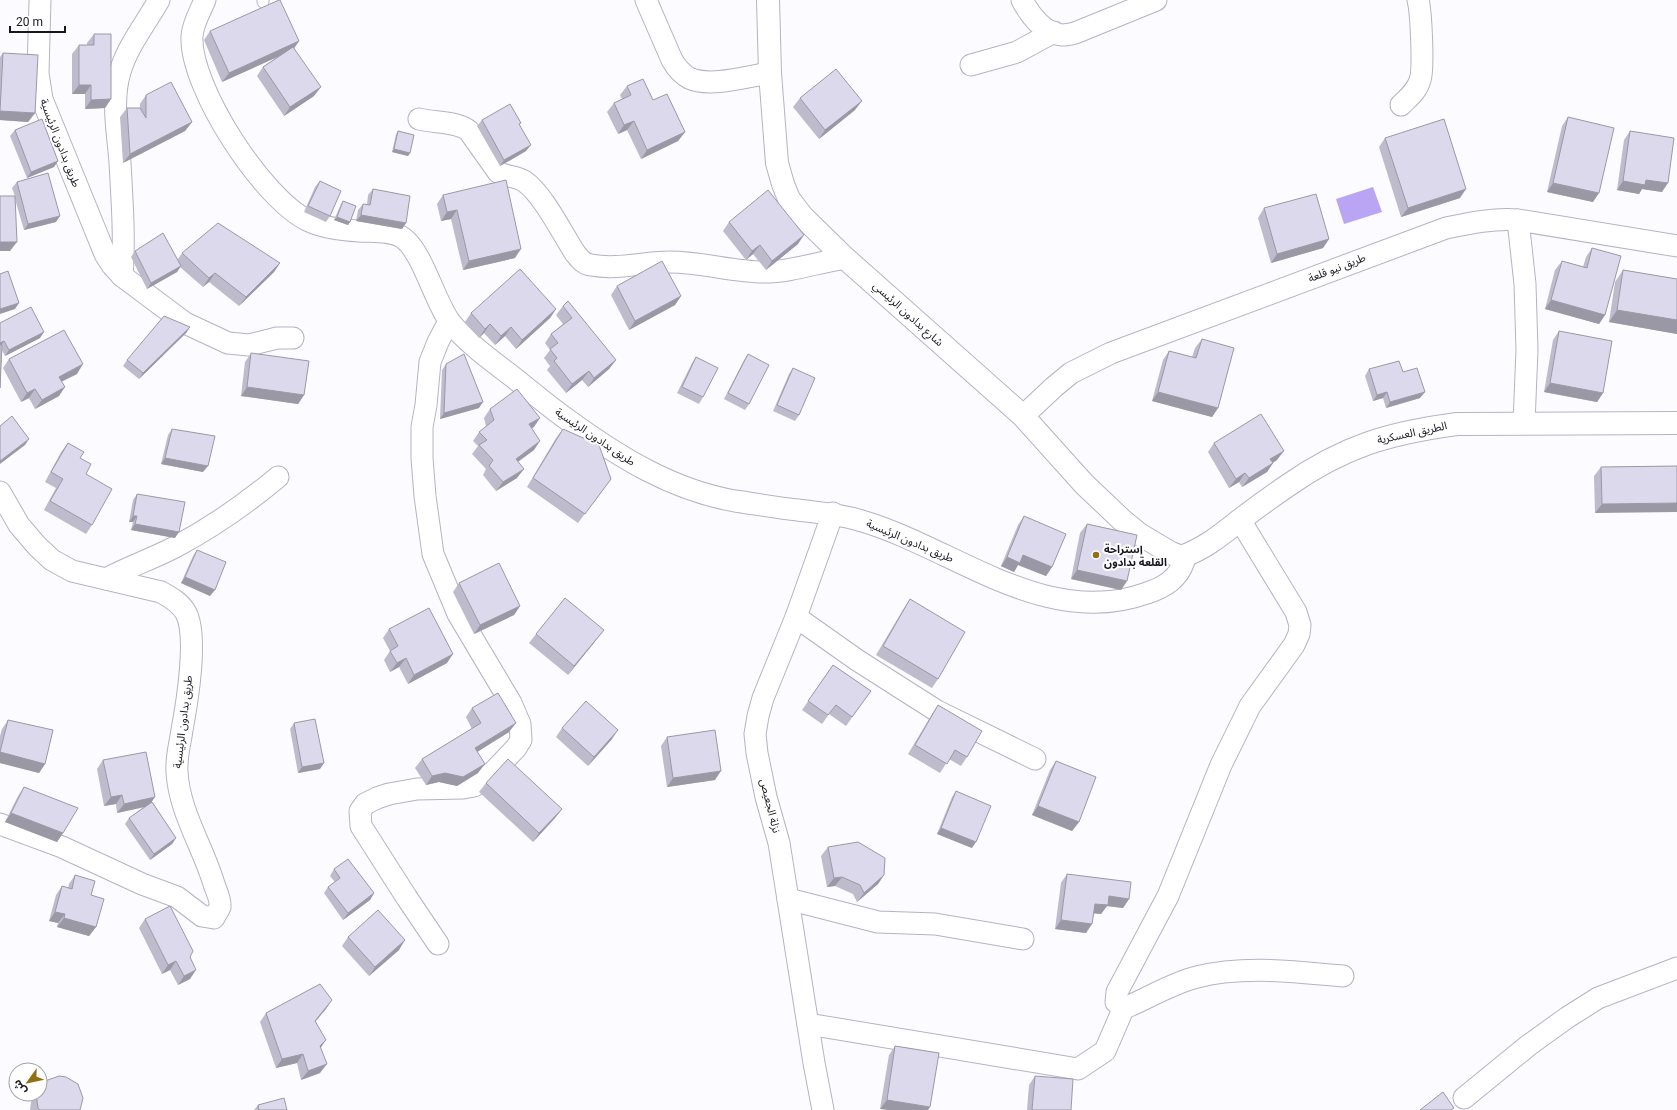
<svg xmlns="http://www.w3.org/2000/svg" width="1677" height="1110" viewBox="0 0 1677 1110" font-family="Roboto,'Noto Sans Arabic',sans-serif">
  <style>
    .water { fill: #baa5f4 }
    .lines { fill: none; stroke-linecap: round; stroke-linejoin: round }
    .service-casing { stroke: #b6b2c6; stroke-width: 13 }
    .minor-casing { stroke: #b6b2c6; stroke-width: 23 }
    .secondary-casing { stroke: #b6b2c6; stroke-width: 24 }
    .service { stroke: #fff; stroke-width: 11 }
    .minor { stroke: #fff; stroke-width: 21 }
    .secondary { stroke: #fff; stroke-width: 22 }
    .wall { fill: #bebbcc }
    .shaded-wall { fill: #9b98a6 }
    .building { fill: #ddd9ed; stroke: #9b98a6 }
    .poi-dot { fill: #916f14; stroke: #fff; stroke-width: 1.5 }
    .labels { text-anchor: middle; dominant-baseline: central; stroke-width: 4; stroke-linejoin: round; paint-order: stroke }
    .street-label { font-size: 11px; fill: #18161d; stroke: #fff }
    .poi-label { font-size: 11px; font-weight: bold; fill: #18161d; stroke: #fff; text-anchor: start }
  </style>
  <rect width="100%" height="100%" fill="#fcfbff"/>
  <polygon class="water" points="1373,187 1382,212 1344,224 1336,199"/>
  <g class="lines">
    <g class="service-casing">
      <polyline id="service" points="263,0 263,2"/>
    </g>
    <g class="minor-casing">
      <g id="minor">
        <polyline points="40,0 38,73 42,99 105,254 112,265 122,276"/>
        <path d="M159 0C146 23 127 47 120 72 111 102 118 133 120 163 122 200 125 238 122 276L185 323 228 343 249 345 277 338H293"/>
        <path d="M205 0C200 12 193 23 192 36 189 86 263 200 309 221 324 228 342 230 359 231 373 232 391 230 403 238 422 251 435 302 450 322 467 343 491 360 513 377 531 391 549 407 568 420 619 457 672 490 735 501 756 504 777 508 798 510 820 513 840 514 862 521 954 548 1046 630 1147 593 1165 587 1178 579 1184 561L1181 557"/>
        <path d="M646 0 672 60C676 67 682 74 689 78 710 88 749 76 770 73"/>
        <path d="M1022 0C1030 15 1044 34 1062 35 1066 35 1071 34 1075 33L1156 0"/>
        <polyline points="971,65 1017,52 1054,32"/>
        <path d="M1401 105C1409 97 1417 91 1420 80 1424 70 1421 11 1418 0"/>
        <path d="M419 119C434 123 458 121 469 131L498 172C506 177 516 176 524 181 543 194 562 233 575 253 579 258 583 264 591 265 617 270 644 262 670 262 702 262 733 272 764 272 792 272 818 262 845 258"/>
        <polyline points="1518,220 1525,284 1527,350 1524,423"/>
        <path d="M1023 416 1054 387 1071 373 1111 353 1446 228C1470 223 1494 218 1518 220L1677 246"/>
        <path d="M0 492 19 525 37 546 52 560 72 571 161 592C170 597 181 603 186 613 198 636 187 703 182 730 180 744 176 757 177 772 179 811 203 847 214 884 216 890 221 900 220 907 219 910 215 915 214 918L202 916 177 897 142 884 62 847 0 824"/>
        <path d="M1240 520 1296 612 1300 625 1299 634 1294 645 1250 706 1221 765 1168 896 1117 992 1116 1002 1124 1007 1129 1006C1152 996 1173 983 1197 977 1245 965 1295 972 1343 976"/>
        <path d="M106 579C128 567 152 559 175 547 211 528 247 503 278 477"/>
        <polyline points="796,617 857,660 937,711 1035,759"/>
        <polyline points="788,899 878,922 935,924 1023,939"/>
        <polyline points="438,944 407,898 361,826 360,811 365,804 377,798 389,794 417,789 463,788 474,786 493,772 516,748 521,740 520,724 511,703 458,614 433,554 425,496 422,458 422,427 426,405 430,362 438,342 449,321"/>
        <polyline points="808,1024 1078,1069 1105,1051 1124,1007"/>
        <polyline points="1464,1098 1529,1045 1568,1017 1598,998 1677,968"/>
        <polyline points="823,1110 814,1063 779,843 766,797 757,753 755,734 758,716 763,698 796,617 833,513"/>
      </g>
    </g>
    <g class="secondary-casing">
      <path id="secondary" d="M768 0 770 73 777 163 783 184 789 199 802 216 845 258 1023 416 1084 484 1122 520 1139 534 1171 553 1181 557C1204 549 1221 535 1240 520 1256 508 1271 497 1287 486 1344 446 1389 433 1457 424L1677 423"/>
    </g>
    <use href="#service" class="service"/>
    <use href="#minor" class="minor"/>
    <use href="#secondary" class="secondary"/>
  </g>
  <g class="wall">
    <polygon points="210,31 299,41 294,48 314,96 284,116 257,76 263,67 277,57 222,82 204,40"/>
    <polygon points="94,34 111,99 105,108 85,109 85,94 72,94 72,54 79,45 87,45 87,43"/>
    <polygon points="3,53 35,113 28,122 0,120 0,57"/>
    <polygon points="627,86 653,100 685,132 678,141 641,159 627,130 618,134 607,112 614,103 622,99 620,95"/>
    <polygon points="146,95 192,122 185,131 123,163 120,117 127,108 140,108 140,104"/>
    <polygon points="800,98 855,110 819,139 793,107"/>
    <polygon points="1568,117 1593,202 1547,192 1562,126"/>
    <polygon points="482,120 521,123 519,125 526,151 500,166 477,126"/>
    <polygon points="15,130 58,161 54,167 27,178 10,136"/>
    <polygon points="398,131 410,153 408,156 392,152 396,134"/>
    <polygon points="1630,131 1662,192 1642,189 1639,194 1617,190 1624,140"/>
    <polygon points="1385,138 1460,198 1401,217 1379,147"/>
    <polygon points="320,181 330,216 326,222 304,212 315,187"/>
    <polygon points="17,182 56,222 24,230 15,199 10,251 0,251 0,196 15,196 12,188"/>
    <polygon points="373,189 406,223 402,229 356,221 358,210 363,204 367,205 368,195"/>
    <polygon points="443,195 515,258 463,270 451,219 441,221 437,204"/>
    <polygon points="343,201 350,222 348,225 334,220 341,204"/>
    <polygon points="1264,208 1329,239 1323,248 1271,263 1258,218"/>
    <polygon points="729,222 798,244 766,270 753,254 746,260 723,231"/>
    <polygon points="1592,248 1605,315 1599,324 1545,309 1555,270 1562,261 1583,267 1586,257"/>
    <polygon points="135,251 178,259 182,253 280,263 274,272 239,306 209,282 203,287 180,267 177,272 147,289 131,257"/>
    <polygon points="1623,270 1677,279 1677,334 1609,322 1615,282"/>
    <polygon points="617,286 681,296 675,305 629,330 611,295"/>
    <polygon points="563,306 616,360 609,369 588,387 582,380 566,393 547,370 550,366 544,358 550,350 545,343 551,334 563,324 556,315"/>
    <polygon points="556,309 550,318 516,349 505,336 495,345 484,333 479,338 465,322 471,313"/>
    <polygon points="0,323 40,338 5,356 2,350 0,388"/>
    <polygon points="190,327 186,333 139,379 123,366 127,360"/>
    <polygon points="1559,331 1603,393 1597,402 1544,392 1553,340"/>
    <polygon points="1202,339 1218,408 1212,417 1152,401 1163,360 1169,351 1192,357 1195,348"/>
    <polygon points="251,353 304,395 298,404 241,396 245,362"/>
    <polygon points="748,354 749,404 745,410 724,399 744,360"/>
    <polygon points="696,357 703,397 699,404 677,393 692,363"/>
    <polygon points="9,359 77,374 62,381 59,396 35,409 29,398 21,402 3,368"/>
    <polygon points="446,364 479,408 440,419 442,370"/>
    <polygon points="793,368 799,415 795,421 773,411 789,374"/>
    <polygon points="1369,369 1403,372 1420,398 1386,408 1383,398 1373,401 1365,376"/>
    <polygon points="490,409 534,427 532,428 534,450 518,462 517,478 496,491 483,475 486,469 472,454 478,446 473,441 479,432 486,426 484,418"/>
    <polygon points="172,429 203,472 161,464 168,435"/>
    <polygon points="563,429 611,479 578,523 527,487 556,438"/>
    <polygon points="68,443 80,458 86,474 92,525 86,534 44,510 56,488 45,482 61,452"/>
    <polygon points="1214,443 1277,460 1273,463 1267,472 1242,487 1239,482 1229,488 1208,452"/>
    <polygon points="1677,466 1595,513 1594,476 1601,467"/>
    <polygon points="137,494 175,538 131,530 133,522 129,522 133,500"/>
    <polygon points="1024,516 1052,567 1046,576 1018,565 1014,572 1001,566 1018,525"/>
    <polygon points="1087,524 1121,590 1071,579 1080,533"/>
    <polygon points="197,550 210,596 181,583 193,556"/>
    <polygon points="459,583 520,606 514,615 474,634 453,592"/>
    <polygon points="910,599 938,679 932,688 876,655 904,608"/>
    <polygon points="389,629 447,663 408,684 399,667 390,672 384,660 390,651 383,638"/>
    <polygon points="536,634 597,639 568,675 529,643"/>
    <polygon points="833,665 871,691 846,726 829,714 822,724 802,710"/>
    <polygon points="938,705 967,757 961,766 949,759 940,773 908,754 932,714"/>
    <polygon points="472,708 509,732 477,752 478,773 457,786 439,782 426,785 415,768 422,759 472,729 466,717"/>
    <polygon points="8,720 45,764 39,773 0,763 0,736 2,729"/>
    <polygon points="294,723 320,769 298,773 290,729"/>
    <polygon points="562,728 612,739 588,766 556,737"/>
    <polygon points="667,737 715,780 667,787 661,746"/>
    <polygon points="103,760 152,802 176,838 172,844 150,860 125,824 129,818 144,807 117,813 116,804 104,806 97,769"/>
    <polygon points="1056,761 1079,822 1072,831 1032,815 1050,770"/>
    <polygon points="486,783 562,809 555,818 533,842 479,792"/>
    <polygon points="24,787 63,833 57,842 5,822 18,796"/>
    <polygon points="956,791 972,848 937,834 952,797"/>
    <polygon points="828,847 884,875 878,884 857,902 853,894 835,886 827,887 821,856"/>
    <polygon points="334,869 374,893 370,900 343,920 324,893 328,887 335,882 330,876"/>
    <polygon points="1067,874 1129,899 1123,908 1107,906 1101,914 1094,913 1086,933 1055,929 1061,883"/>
    <polygon points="75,875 91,895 96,927 89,936 57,927 58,923 49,921 56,895 62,886 68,888 69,884"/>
    <polygon points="145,919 190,957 190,979 178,985 170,970 162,974 139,928"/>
    <polygon points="348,937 399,950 369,976 342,946"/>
    <polygon points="326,1009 315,1022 321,1048 320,1073 301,1080 297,1063 276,1068 260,1022 266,1013"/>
    <polygon points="895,1046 939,1053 880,1109 889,1055"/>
    <polygon points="1035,1076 1071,1110 1027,1110 1029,1085"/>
    <polygon points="45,1081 80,1110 30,1110 31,1102 36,1094 40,1094 40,1088"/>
    <polygon points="258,1105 287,1110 254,1110"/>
  </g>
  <g class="shaded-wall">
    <polygon points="299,41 293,50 222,82 229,73"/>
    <polygon points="79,85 91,85 85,94 72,94"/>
    <polygon points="321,87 314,96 284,116 290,107"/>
    <polygon points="111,99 105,108 85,109 91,100"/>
    <polygon points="862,101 855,110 819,139 825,130"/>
    <polygon points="0,111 35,113 28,122 0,120"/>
    <polygon points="634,121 627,130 618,134 624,125"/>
    <polygon points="192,122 185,131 123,163 130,154"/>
    <polygon points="685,132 678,141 641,159 647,150"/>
    <polygon points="531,145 526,151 500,166 504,160"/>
    <polygon points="394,149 410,153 408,156 392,152"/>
    <polygon points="58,161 54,167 27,178 31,172"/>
    <polygon points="1646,180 1668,183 1662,192 1642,189 1639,194 1617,190 1623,181"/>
    <polygon points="1553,183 1599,193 1593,202 1547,192"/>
    <polygon points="1466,189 1460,198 1401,217 1408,208"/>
    <polygon points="457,210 451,219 441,221 447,212"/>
    <polygon points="361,215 406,223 402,229 356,221"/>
    <polygon points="60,216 56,222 24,230 28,224"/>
    <polygon points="337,217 350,222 348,225 334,220"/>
    <polygon points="804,235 798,244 766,270 772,261"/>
    <polygon points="1329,239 1323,248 1271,263 1277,254"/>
    <polygon points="0,242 17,242 10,251 0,251"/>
    <polygon points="760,245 753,254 746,260 752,251"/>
    <polygon points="521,249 515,258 463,270 469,261"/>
    <polygon points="280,263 274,272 239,306 246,297"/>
    <polygon points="181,266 177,272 147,289 151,283"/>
    <polygon points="215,273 209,282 203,287 209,278"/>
    <polygon points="681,296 675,305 629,330 635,321"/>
    <polygon points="1551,300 1605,315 1599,324 1545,309"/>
    <polygon points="19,303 15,309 0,314 0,309"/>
    <polygon points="556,309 550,318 516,349 522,340"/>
    <polygon points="1617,310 1677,320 1677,334 1609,322"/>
    <polygon points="490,324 484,333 479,338 485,329"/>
    <polygon points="190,327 186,333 139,379 143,373"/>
    <polygon points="511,327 505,336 495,345 501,336"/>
    <polygon points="44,332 40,338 5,356 9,350"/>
    <polygon points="4,341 0,347 0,343"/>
    <polygon points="616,360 609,369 588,387 594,378"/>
    <polygon points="83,364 77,374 53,386 59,377"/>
    <polygon points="589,371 582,380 566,393 572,384"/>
    <polygon points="1550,383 1603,393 1597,402 1544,392"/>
    <polygon points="65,387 59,396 35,409 42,400"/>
    <polygon points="247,387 304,395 298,404 241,396"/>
    <polygon points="35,389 29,398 21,402 27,393"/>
    <polygon points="1158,392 1218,408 1212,417 1152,401"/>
    <polygon points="1387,392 1383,398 1373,401 1377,395"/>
    <polygon points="1425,392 1420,398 1386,408 1390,402"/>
    <polygon points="483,402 479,408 440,419 444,413"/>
    <polygon points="540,418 534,427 523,433 529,424"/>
    <polygon points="29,439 25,445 0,464 0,461"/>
    <polygon points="540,441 534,450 509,468 516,459"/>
    <polygon points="1284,451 1277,460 1264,468 1270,459"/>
    <polygon points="165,458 208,466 203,472 161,464"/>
    <polygon points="1273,463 1267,472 1242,487 1249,478"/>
    <polygon points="524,469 517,478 496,491 503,482"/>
    <polygon points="1245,473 1239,482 1229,488 1236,479"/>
    <polygon points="1677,503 1677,512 1595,513 1602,504"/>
    <polygon points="133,516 137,516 133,522 129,522"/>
    <polygon points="135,524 179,532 175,538 131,530"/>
    <polygon points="1023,555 1052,567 1046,576 1018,565 1014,572 1001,566 1007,557"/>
    <polygon points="1077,570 1127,581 1121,590 1071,579"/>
    <polygon points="185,577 215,590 210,596 181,583"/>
    <polygon points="520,606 514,615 474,634 480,625"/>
    <polygon points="604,630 597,639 568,675 574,666"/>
    <polygon points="453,654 447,663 408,684 414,675"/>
    <polygon points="406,658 399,667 390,672 397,663"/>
    <polygon points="516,723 509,732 469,757 475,748"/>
    <polygon points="618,730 612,739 588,766 594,757"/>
    <polygon points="0,752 45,764 39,773 0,763"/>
    <polygon points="324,763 320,769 298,773 302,767"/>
    <polygon points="485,764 478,773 457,786 439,782 426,785 432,776"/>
    <polygon points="721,771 715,780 667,787 673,778"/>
    <polygon points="122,795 116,804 104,806 111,797"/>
    <polygon points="155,797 149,806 117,813 124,804"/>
    <polygon points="1038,806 1079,822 1072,831 1032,815"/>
    <polygon points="562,809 555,818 533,842 539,833"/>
    <polygon points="11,813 63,833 57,842 5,822"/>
    <polygon points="941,828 976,842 972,848 937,834"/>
    <polygon points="176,838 172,844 150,860 154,854"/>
    <polygon points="884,875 878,884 857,902 864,893"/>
    <polygon points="842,877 835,886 827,887 834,878"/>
    <polygon points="374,893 370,900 343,920 348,913"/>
    <polygon points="1109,896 1129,899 1123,908 1107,906 1101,914 1089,913 1095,904"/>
    <polygon points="55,912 65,914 58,923 49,921"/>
    <polygon points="64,918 96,927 89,936 57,927"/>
    <polygon points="1061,920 1092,924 1086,933 1055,929"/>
    <polygon points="405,940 399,950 369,976 375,967"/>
    <polygon points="176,961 170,970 162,974 168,965"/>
    <polygon points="196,970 190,979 178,985 184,976"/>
    <polygon points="332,1000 326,1009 308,1030 315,1021"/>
    <polygon points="326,1040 320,1049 320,1046"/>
    <polygon points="303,1054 297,1063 276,1068 282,1059"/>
    <polygon points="327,1064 320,1073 301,1080 308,1071"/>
    <polygon points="887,1100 930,1107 928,1110 888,1110 880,1109"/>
  </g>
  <g class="building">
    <polygon points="279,0 280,0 299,41 229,73 210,31"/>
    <polygon points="94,34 111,34 111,99 91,100 91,85 79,85 79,45 94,45"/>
    <polygon points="293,47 321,87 290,107 263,67"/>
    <polygon points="3,53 38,55 35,113 0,111"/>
    <polygon points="836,69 862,101 825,130 800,98"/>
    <polygon points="643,79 653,100 667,94 685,132 647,150 634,121 624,125 614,103 631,95 627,86"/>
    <polygon points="171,82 192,122 130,154 127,108 140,108 146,118 146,95"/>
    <polygon points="510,104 521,123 519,124 531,145 504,160 482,120"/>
    <polygon points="1568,117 1614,128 1599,193 1553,183"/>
    <polygon points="42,119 58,161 31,172 15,130"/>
    <polygon points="1444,119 1466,189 1408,208 1385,138"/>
    <polygon points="398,131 414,135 410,153 394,149"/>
    <polygon points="1630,131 1674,138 1668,183 1646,180 1645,185 1623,181"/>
    <polygon points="48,173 60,216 28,224 17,182"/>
    <polygon points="506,180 521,249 469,261 457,210 447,212 443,195"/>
    <polygon points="320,181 341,191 330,216 308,206"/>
    <polygon points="373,189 410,196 406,223 361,215 363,204 370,205"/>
    <polygon points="768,190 804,235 772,261 760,245 752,251 729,222"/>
    <polygon points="1316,194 1329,239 1277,254 1264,208"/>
    <polygon points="0,196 15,196 17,242 0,242"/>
    <polygon points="343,201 356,206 350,222 337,217"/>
    <polygon points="218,223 280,263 246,297 215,273 209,278 182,253"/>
    <polygon points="163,233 181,266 151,283 135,251"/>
    <polygon points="1592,248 1621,256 1605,315 1551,300 1562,261 1587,268"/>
    <polygon points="662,261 681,296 635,321 617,286"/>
    <polygon points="520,269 556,309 522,340 511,327 501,336 490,324 485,329 471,313"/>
    <polygon points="1623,270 1677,279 1677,320 1617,310"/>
    <polygon points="8,271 19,303 0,309 0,274"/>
    <polygon points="568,301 616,360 594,378 589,371 572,384 554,361 557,358 550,349 558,343 551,334 572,318 563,306"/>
    <polygon points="31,307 44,332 9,350 4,341 0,343 0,323"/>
    <polygon points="164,316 190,327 143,373 127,360"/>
    <polygon points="64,330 83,364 59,377 65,387 42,400 35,389 27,393 9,359"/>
    <polygon points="1559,331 1612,341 1603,393 1550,383"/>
    <polygon points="1202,339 1234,348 1218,408 1158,392 1169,351 1196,358"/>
    <polygon points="0,345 2,345 0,388"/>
    <polygon points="251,353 309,361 304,395 247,387"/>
    <polygon points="464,354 483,402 444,413 446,364"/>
    <polygon points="748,354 769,365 749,404 728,393"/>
    <polygon points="696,357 718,368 703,397 682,387"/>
    <polygon points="1399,361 1403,372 1417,368 1425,392 1390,402 1387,392 1377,395 1369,369"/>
    <polygon points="793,368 815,378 799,415 777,405"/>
    <polygon points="517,389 540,418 529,424 540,441 516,459 524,469 503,482 489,466 493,460 479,445 487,440 479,432 494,420 490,409"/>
    <polygon points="1261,414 1284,451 1270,459 1273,463 1249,478 1245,473 1236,479 1214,443"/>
    <polygon points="12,416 29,439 0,461 0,426"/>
    <polygon points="172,429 215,436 208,466 165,458"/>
    <polygon points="563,429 599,445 611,479 585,514 533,478"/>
    <polygon points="68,443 84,452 80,458 91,464 86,474 112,489 92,525 50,501 63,479 51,472"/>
    <polygon points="1677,466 1677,503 1602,504 1601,467"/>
    <polygon points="137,494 185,502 179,532 135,524 137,516 133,516"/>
    <polygon points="1024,516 1066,534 1052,567 1023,555 1020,563 1007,557"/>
    <polygon points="1087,524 1137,535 1127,581 1077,570"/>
    <polygon points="197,550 226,562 215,590 185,577"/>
    <polygon points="499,563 520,606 480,625 459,583"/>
    <polygon points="565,598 604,630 574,666 536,634"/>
    <polygon points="910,599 965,632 938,679 883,646"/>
    <polygon points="429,608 453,654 414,675 406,658 397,663 390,651 398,646 389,629"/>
    <polygon points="833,665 871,691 852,717 836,705 828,715 808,701"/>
    <polygon points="498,693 516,723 475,748 485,764 463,777 445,773 432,776 422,759 481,723 472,708"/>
    <polygon points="586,701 618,730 594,757 562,728"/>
    <polygon points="938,705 982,731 967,757 955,750 947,764 915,745"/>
    <polygon points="315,719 324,763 302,767 294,723"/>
    <polygon points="8,720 53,730 45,764 0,752"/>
    <polygon points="715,730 721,771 673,778 667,737"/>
    <polygon points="146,752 155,797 124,804 122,795 111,797 103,760"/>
    <polygon points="508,759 562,809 539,833 486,783"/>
    <polygon points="1056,761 1096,777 1079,822 1038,806"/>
    <polygon points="24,787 78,808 63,833 11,813"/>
    <polygon points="956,791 991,806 976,842 941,828"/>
    <polygon points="152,802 176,838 154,854 129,818"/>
    <polygon points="858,842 885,858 884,875 864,893 860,885 842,877 834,878 828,847"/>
    <polygon points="348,859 374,893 348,913 328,887 340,878 334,869"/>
    <polygon points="1067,874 1131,882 1129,899 1109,896 1108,905 1095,904 1092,924 1061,920"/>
    <polygon points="75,875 95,881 91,895 104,899 96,927 64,918 65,914 55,912 62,886 72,889"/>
    <polygon points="170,906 193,951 190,957 196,970 184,976 176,961 168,965 145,919"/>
    <polygon points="378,910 405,940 375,967 348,937"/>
    <polygon points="320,984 332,1000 315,1021 326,1040 320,1046 327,1064 308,1071 303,1054 282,1059 266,1013"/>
    <polygon points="895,1046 939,1053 930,1107 887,1100"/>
    <polygon points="59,1076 66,1077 78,1084 83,1098 80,1110 40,1110 38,1108 37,1101 37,1094 40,1094 40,1089 45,1081"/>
    <polygon points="1035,1076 1073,1079 1071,1110 1032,1110"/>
    <polygon points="1443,1092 1454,1108 1451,1110 1420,1110"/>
    <polygon points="284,1098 287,1110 259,1110 258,1105"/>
  </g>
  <circle class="poi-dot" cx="1096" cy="555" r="4"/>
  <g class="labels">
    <g class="street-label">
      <text transform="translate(60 143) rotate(69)">طريق بدادون الرئيسية</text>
      <text transform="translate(1337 268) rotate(-21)">طريق نيو قلعة</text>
      <text transform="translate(908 314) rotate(42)">شارع بدادون الرئيسي</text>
      <text transform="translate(1412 433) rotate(-12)">الطريق العسكرية</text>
      <text transform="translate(595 437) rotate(34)">طريق بدادون الرئيسية</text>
      <text transform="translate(910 541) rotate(23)">طريق بدادون الرئيسية</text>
      <text transform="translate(183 722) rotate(-83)">طريق بدادون الرئيسية</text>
      <text transform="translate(770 806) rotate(76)">نزلة الجعيص</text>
    </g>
    <g class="poi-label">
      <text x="1104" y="549">إستراحة<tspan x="1104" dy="13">القلعة بدادون</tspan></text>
    </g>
  </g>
  <g transform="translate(28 1082) rotate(237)"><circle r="19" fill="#ffffff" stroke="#a3a2a5"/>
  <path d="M0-3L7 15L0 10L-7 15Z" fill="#916f14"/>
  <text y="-6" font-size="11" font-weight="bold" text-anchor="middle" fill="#18161d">ش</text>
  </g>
  <path d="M10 26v6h55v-6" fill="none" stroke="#18161d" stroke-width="2"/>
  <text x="16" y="26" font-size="12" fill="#18161d" stroke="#ffffff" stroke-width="3" paint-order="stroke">20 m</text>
</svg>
